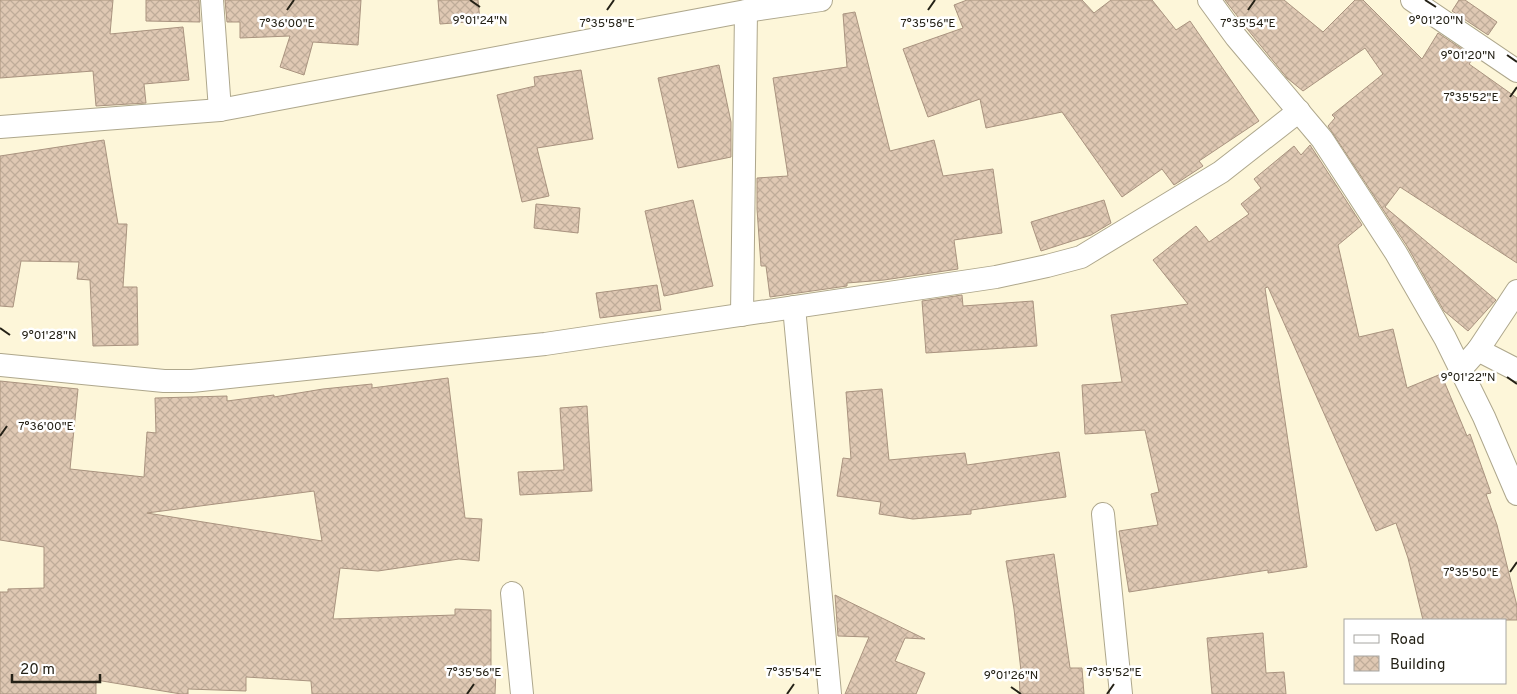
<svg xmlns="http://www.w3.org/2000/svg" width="1517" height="694" viewBox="0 0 1517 694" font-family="Overpass,sans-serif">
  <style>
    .building { fill: url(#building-cross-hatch); stroke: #a9937f; fill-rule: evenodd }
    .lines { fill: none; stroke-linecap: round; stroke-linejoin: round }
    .minor-casing { stroke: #aea78c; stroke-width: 24 }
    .minor { stroke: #fff; stroke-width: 22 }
    .ticks { fill: none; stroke: #242116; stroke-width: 2 }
    .ticks-label { font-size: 12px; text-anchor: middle; fill: #242116; stroke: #fff; stroke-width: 5; stroke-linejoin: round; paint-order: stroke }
  </style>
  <defs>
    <pattern id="building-cross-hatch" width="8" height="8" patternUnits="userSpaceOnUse" patternTransform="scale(1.25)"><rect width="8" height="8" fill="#dfc8b3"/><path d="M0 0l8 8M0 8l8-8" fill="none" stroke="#bfac99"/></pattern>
  </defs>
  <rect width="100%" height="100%" fill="#fdf6d9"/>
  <g class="building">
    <polygon points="0,0 113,0 110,34 183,27 189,80 144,84 146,103 96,106 93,71 0,78"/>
    <polygon points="146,0 199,0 200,22 146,21"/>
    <polygon points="225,0 361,0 358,45 313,42 304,75 280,67 290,36 240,38 240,22 227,22"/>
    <polygon points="438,0 478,0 480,21 440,24"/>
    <polygon points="967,0 1082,0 1094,13 1111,0 1152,0 1176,30 1190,21 1259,121 1199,161 1203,166 1174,185 1162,169 1122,197 1062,112 986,128 980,99 928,117 903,49 963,28 954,5"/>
    <polygon points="1225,0 1284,0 1323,32 1355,0 1363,0 1422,59 1438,33 1474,57 1469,64 1517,98 1517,263 1400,187 1385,207 1496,300 1468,331 1444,311 1407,246 1328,126 1335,118 1332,115 1383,74 1365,48 1303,91 1287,78 1248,30"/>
    <polygon points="1459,0 1465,0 1497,22 1488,35 1452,11"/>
    <polygon points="855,12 890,151 934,140 943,176 993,169 1002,233 954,240 958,269 884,280 847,283 847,286 770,297 766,266 761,266 757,209 757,178 788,176 773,78 847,67 843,14"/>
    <polygon points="719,65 731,122 731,157 678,168 658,78"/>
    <polygon points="581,70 593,139 537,148 549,196 522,202 497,95 535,86 534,77"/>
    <polygon points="104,140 118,224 127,224 123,287 137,287 138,345 93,346 90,280 77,279 79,262 21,261 13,307 0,306 0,156"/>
    <polygon points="1310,145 1362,225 1338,245 1359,337 1393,329 1407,388 1441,374 1467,436 1470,434 1491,493 1486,494 1497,525 1517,606 1517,620 1423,620 1408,558 1396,523 1376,531 1268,287 1265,288 1307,567 1268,573 1268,570 1129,592 1119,531 1158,525 1151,494 1159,492 1145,430 1085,434 1082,385 1122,382 1111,315 1188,304 1153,260 1196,226 1209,242 1249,214 1241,204 1261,188 1254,179 1294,146 1301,155"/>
    <polygon points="693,200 713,286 664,296 645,211"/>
    <polygon points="1104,200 1111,223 1091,235 1041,251 1031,222"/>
    <polygon points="536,204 580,208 578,233 534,228"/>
    <polygon points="657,285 661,310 600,318 596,293"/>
    <polygon points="962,295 963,306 1033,301 1037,346 926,353 922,301"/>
    <path d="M448 378 465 518 482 519 479 561 459 559 378 571 340 568 333 619 455 615V609L491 610V671H496L495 694H312L311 681 246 677V691L188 689V694H181L96 680V694H0V592H8V589L44 588V547L0 540V381L78 389 70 469 144 477 147 432 156 433 155 398 227 396V401L274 395V397L323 389 372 384V388ZM314 491 322 541 147 513Z"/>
    <polygon points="882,389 889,460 965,453 967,465 1059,452 1066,497 971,510 971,514 913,519 879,514 881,502 837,496 843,458 851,459 846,392"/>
    <polygon points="587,406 592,491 520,495 518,472 564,470 560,408"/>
    <polygon points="1054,554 1070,668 1082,668 1084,694 1020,694 1019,671 1021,671 1014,609 1006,561"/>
    <polygon points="835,595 925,639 905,638 895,661 925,673 916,694 845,694 869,637 838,636"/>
    <polygon points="1263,633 1266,673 1284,672 1286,694 1212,694 1207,638"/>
  </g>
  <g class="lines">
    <g class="minor-casing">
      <g id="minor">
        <polyline points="212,0 220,110"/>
        <polyline points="1209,0 1236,37 1322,139 1396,253 1445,338 1484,417 1517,494"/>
        <polyline points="1412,0 1517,71"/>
        <polyline points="0,127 220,110 746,11 821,0"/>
        <polyline points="794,307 830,694"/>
        <polyline points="742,315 746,11"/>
        <polyline points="1478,350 1517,370"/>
        <polyline points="0,365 164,381 192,381 545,344 996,277 1047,266 1081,257 1221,172 1299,111"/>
        <polyline points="1460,370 1478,350 1517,291"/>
        <polyline points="1103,514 1121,694"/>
        <polyline points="512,593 522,694"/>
      </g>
    </g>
    <use href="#minor" class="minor"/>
  </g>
  <path class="ticks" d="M470 0 480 7M1425 0 1436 7M287 10 294 0M607 10 614 0M928 10 935 0M1248 10 1255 0M1507 55 1517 62M1510 97 1517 87M0 328 10 335M1507 377 1517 384M0 436 7 426M1510 572 1517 562M1011 687 1021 694M467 694 474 684M787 694 794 684M1107 694 1114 684"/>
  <g class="ticks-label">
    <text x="480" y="24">9°01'24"N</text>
    <text x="1436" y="24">9°01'20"N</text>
    <text x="287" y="27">7°36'00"E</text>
    <text x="607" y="27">7°35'58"E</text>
    <text x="928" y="27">7°35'56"E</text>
    <text x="1248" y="27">7°35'54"E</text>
    <text x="1468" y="59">9°01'20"N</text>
    <text x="1471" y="101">7°35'52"E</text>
    <text x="49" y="339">9°01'28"N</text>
    <text x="1468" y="381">9°01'22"N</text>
    <text x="46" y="430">7°36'00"E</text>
    <text x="1471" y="576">7°35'50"E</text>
    <text x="474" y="676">7°35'56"E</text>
    <text x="794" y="676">7°35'54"E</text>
    <text x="1114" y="676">7°35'52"E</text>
    <text x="1011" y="679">9°01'26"N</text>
  </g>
  <rect x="1344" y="619" width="162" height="65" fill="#ffffff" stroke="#a7a6a2"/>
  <rect x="1354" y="635" width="25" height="8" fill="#ffffff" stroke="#a7a6a2"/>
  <text x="1390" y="644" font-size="15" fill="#242116">Road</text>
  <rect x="1354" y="656" width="25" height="15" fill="url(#building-cross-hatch)" stroke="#a7a6a2"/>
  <text x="1390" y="669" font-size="15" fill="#242116">Building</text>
  <path d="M12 674v8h88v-8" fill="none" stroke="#242116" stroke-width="2.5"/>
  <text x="20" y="674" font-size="15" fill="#242116" stroke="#ffffff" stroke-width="4" paint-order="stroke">20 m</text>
</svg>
